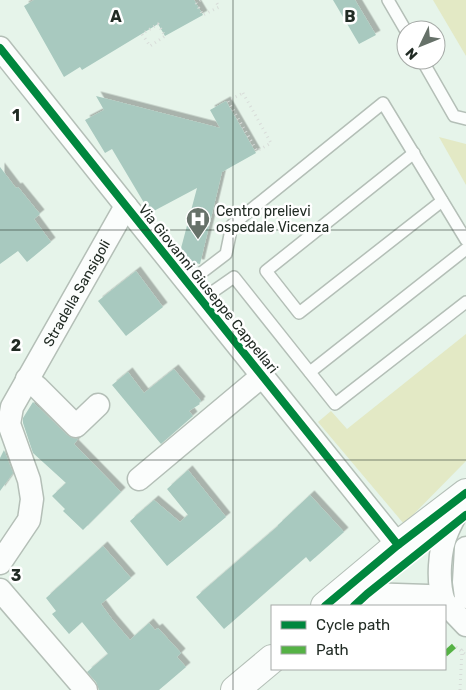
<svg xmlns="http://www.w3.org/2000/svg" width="466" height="690" viewBox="0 0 466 690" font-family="Rubik,sans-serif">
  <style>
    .green { fill: #e3e9c5 }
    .building { fill: #a8c9bf; filter: url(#shadow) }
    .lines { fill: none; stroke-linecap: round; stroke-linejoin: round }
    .service-casing { stroke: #b4bfb7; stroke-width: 14 }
    .minor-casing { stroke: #b4bfb7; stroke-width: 25 }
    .secondary-casing { stroke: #b4bfb7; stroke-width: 30 }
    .path { stroke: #d8dcd9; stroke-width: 3; stroke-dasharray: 1 4; stroke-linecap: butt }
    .service { stroke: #fbfdfc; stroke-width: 11 }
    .minor { stroke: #fbfdfc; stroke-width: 22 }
    .secondary { stroke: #fbfdfc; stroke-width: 28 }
    .quiet { stroke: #55b245; stroke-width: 6; stroke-dasharray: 12 6; stroke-linecap: butt }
    .cycleway-casing { stroke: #fff; stroke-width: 11 }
    .cycleway { stroke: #00873e; stroke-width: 8 }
    .grid { fill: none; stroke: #212b24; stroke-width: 1; stroke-opacity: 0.55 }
    .labels { text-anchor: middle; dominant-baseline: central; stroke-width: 5; stroke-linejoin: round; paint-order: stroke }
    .poi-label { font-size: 14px; fill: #212b24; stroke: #fff; text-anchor: start }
    .street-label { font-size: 14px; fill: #212b24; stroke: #fff }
    .grid-label { font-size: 16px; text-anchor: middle; font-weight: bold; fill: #212b24; stroke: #fff; stroke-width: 5; stroke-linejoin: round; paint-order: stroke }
  </style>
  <defs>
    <filter id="shadow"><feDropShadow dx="4.5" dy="-4.5" stdDeviation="0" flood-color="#0004"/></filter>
  </defs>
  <rect width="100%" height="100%" fill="#e6f4ea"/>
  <g class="green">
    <polygon points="433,0 466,0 466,56"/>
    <polygon points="439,137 466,144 466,185"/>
    <polygon points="466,334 466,461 404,524 318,422 331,411 347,429"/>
  </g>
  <g class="building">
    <polygon points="34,0 194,0 203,15 165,36 158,24 82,70 80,67 64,77 24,6"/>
    <polygon points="333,0 355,0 376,35 359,44"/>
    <polygon points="96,96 220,128 210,110 226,101 256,153 222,172 200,264 187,262 180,252 197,188 150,213 112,149 105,153 85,120 104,110"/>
    <polygon points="0,167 16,188 18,187 40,214 34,219 51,242 27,262 18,251 0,264"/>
    <polygon points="136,271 163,307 126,336 98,301"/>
    <polygon points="174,369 201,401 199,403 200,404 189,411 193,416 161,444 112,385 128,372 144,393"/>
    <polygon points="33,402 67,435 72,438 78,439 74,444 121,492 83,530 63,511 65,509 52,496 66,483 33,453 23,423 23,418"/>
    <polygon points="4,450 13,473 0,491 0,458"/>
    <polygon points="188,470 226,517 167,566 130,521 154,500 180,522 188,515 167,489"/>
    <polygon points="310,495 344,532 310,562 306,557 224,629 196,597 278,526 278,525"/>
    <polygon points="103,546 131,578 101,604 112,619 130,640 149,623 155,630 158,628 181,653 177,657 186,667 159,690 99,690 96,682 87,672 108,654 82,622 69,634 52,614 56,611 46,598"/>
  </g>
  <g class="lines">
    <g class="service-casing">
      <g id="service">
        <polyline points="388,0 406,31"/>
        <polyline points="422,60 454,116 466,119"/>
        <polyline points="414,153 266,271 299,313 442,201"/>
        <polyline points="188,283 226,254 232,225 383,103 466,240"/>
        <polyline points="201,300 234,277 335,404 466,302"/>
        <polyline points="310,372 466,249"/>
      </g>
    </g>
    <g class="minor-casing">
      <g id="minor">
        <polyline points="0,48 126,206 398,545"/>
        <polyline points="27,379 38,388 76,426 98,405"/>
        <polyline points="139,479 262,376"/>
        <polyline points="466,548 464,582 466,597"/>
        <path id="s1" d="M0 563 29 520 32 499 29 480 9 424 12 407 126 206"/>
        <polyline points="0,590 86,690"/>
        <path d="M444 602C437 582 439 549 448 530 453 518 460 507 466 496"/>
        <polyline points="341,606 356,595 366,594 428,596 444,602 466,625"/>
      </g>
    </g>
    <g class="secondary-casing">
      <g id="secondary">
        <polyline points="325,606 398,545 466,493"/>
        <polyline points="235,690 272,659"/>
      </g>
    </g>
    <g class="path">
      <polyline points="200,0 196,3 203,15 219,7 215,0"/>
      <polygon points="158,24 165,36 150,46 142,34"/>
      <polygon points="243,93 271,143 257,151 228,101"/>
      <polyline points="456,647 466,655"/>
      <polyline points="460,690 462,650 466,647"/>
    </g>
    <use href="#service" class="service"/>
    <use href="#minor" class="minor"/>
    <use href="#secondary" class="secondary"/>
    <polyline class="quiet" points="445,654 454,646"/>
    <g class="cycleway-casing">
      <g id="cycleway">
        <polyline points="0,48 126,206 398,545"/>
        <polyline points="325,606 398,545 466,493"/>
        <polyline points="354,606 367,594 466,515"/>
      </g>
    </g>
    <use href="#cycleway" class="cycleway"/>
  </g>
  <path class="grid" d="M233 0V690M0 230H466M0 460H466"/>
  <defs>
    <g id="hospital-pin" transform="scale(1.25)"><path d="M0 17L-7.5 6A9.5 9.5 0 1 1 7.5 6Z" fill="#667169" stroke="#fff"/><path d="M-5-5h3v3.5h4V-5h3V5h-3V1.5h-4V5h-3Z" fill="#fff"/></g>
  </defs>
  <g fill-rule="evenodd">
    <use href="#hospital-pin" x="198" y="219"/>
  </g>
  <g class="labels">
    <g class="poi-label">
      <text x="216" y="211">Centro prelievi<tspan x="216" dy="16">ospedale Vicenza</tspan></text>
    </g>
    <g class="street-label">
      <text transform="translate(208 289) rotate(51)">Via Giovanni Giuseppe Cappellari</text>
      <text stroke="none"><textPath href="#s1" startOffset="300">Stradella Sansigoli</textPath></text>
    </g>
  </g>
  <g class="grid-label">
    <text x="116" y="22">A</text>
    <text x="350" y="22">B</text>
    <text x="16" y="121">1</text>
    <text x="16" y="351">2</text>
    <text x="16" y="581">3</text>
  </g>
  <rect x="271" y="605" width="175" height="65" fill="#ffffff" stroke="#a6aaa7"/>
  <rect x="281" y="621" width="25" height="8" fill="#00873e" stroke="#a6aaa7"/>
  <text x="316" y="630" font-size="15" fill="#212b24">Cycle path</text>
  <rect x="281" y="646" width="25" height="8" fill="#55b245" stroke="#a6aaa7"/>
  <text x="316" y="655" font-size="15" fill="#212b24">Path</text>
  <g transform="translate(421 45) rotate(227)"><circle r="24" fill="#ffffff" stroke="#a6aaa7"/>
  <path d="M0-4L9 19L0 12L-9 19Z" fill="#667169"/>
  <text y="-8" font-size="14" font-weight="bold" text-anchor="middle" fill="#212b24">N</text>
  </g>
</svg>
